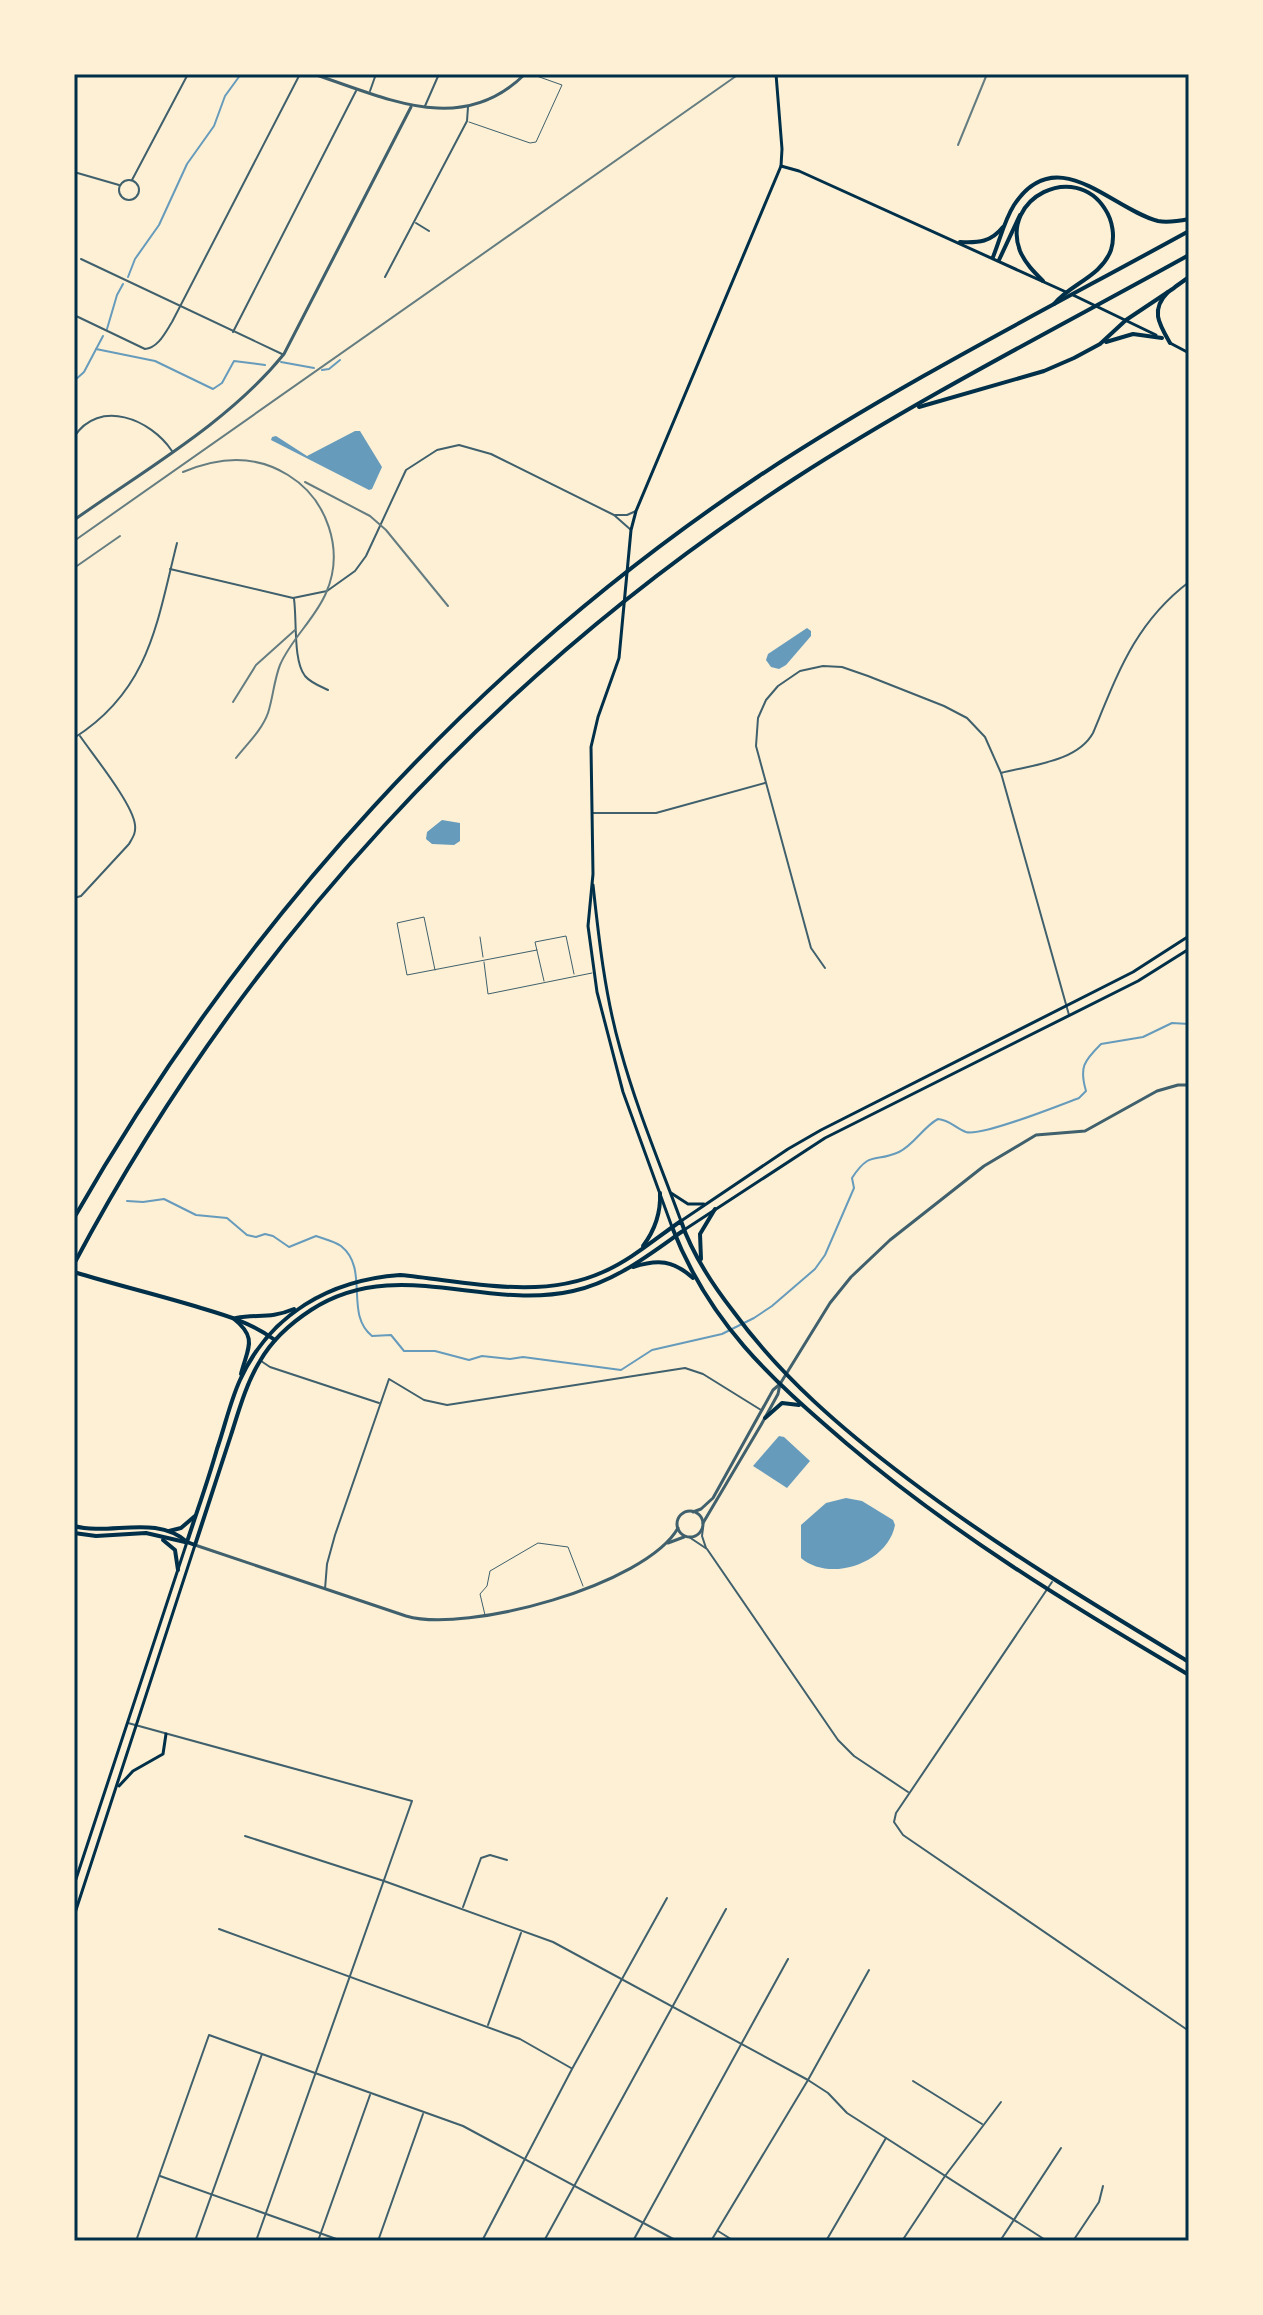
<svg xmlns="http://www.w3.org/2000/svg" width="1263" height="2315" viewBox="0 0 1263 2315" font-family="Overpass,sans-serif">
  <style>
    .water { fill: #669bbc }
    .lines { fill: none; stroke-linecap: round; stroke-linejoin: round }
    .stream { stroke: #669bbc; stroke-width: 2 }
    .service { stroke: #3f606c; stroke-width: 1 }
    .minor { stroke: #3f606c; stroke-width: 2 }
    .tertiary { stroke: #3f606c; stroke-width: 3 }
    .secondary { stroke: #003049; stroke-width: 3 }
    .trunk { stroke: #003049; stroke-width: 4 }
    .motorway { stroke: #003049; stroke-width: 4 }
    .rail { stroke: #657d81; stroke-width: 2 }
    .neatline { fill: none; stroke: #003049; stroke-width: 3 }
  </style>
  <rect width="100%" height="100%" fill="#fdf0d5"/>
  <g class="water">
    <polygon points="355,431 360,431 382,467 372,489 369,490 271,440 272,437 276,436 307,456"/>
    <polygon points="807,628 811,631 811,636 786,665 779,669 771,667 766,660 768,654"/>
    <polygon points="442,820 460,823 460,841 454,845 432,844 426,839 427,832"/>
    <polygon points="779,1436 784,1437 810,1461 787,1488 753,1466"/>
    <path d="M846 1498 862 1501 893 1520 895 1525C888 1563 830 1583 801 1558V1525L826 1503Z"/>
  </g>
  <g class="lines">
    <g class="stream">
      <polyline points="128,277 135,259 159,225 187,164 214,126 225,96 241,74"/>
      <polyline points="107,329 117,295 123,284"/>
      <polyline points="96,349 155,361 213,389 222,383 234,361 265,365"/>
      <polyline points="281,362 314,368"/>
      <polyline points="322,370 329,369 340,360"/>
      <polyline points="74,381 84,372 103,336"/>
      <path d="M127 1201 143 1202 164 1199 196 1215 227 1218 247 1235 256 1237 265 1234 273 1236 289 1247 316 1236C324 1239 334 1241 341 1246 370 1269 344 1314 372 1336L391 1335 404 1351H435L469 1360 482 1356 510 1359 523 1357 621 1370 652 1350 722 1334 754 1318 772 1306 815 1269 825 1255 854 1188 852 1178C870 1150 875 1163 899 1152 914 1145 923 1127 938 1119 950 1120 955 1128 966 1132 981 1137 1060 1105 1079 1098L1086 1091C1079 1067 1084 1061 1101 1044L1143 1037 1172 1023 1189 1024"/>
    </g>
    <g class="service">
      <polyline points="469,122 530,143 536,142 562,85 531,74"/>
      <polyline points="480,937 483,957"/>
      <polyline points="484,962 488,994 592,973"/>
      <polyline points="435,970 424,917 397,923 407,975 537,950"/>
      <polyline points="544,981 535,942 566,936 574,974"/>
      <polyline points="485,1615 480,1594 487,1586 490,1571 538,1543 568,1547 583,1586"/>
    </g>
    <g class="minor">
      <polyline points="370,91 376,74"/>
      <polyline points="425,106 439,74"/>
      <polyline points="74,107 76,112 74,119"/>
      <polyline points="74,172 119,185"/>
      <polyline points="132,180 188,74"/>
      <circle cx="129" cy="190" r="10"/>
      <polyline points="416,223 429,231"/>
      <polyline points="81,259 282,354"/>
      <polyline points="385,277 467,121 468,107"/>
      <path d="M74 315 145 349C158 348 165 333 172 322L300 74"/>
      <polyline points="233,332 356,91"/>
      <path d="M74 437C99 398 151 419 172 451"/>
      <polyline points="615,515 627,515 636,511"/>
      <polyline points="170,569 293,598 327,591 355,571 366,556 406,470 437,450 459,445 491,454 614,515 631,530"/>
      <path d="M294 599C297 620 293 661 305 676 311 683 320 686 328 690"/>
      <path d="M74 738C150 690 157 622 177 543"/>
      <path d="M1001 773C1031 765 1077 762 1093 733 1118 673 1135 623 1189 582"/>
      <polyline points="592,813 656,813 765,783"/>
      <path d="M74 898 81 896 129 844C133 837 136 833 135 825 133 804 93 755 80 736"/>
      <polyline points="825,968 811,948 756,746 758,718 766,700 778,686 800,671 823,666 842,667 868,676 944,706 967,718 985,737 1001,773 1069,1015"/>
      <polyline points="261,1361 270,1367 379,1403"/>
      <polyline points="703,1528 702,1536 706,1548"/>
      <polyline points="689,1537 707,1549 838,1740 854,1756 908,1792"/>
      <polyline points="1052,1582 896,1813 894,1822 903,1835 1189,2031"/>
      <polyline points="325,1589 327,1564 335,1535 389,1379 424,1400 447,1405 685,1368 703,1374 761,1410"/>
      <polyline points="128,1723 412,1801 256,2241"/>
      <polyline points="245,1836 384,1881 553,1942 808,2080 828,2093 847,2113 1047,2241"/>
      <polyline points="463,1907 481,1858 490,1855 507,1860"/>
      <polyline points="219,1929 520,2039 571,2068"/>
      <polyline points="488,2025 521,1933"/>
      <polyline points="913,2081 982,2124"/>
      <polyline points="160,2176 342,2241"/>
      <polyline points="718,2231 734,2241"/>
      <polyline points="136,2241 209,2035 463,2126 677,2241"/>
      <polyline points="195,2241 262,2054"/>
      <polyline points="318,2241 370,2095"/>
      <polyline points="378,2241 423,2114"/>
      <polyline points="482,2241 572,2069 667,1898"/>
      <polyline points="544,2241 726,1909"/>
      <polyline points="633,2241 788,1959"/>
      <polyline points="711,2241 808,2080 869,1970"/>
      <polyline points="826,2241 886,2138"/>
      <polyline points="902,2241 945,2176 1001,2102"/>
      <polyline points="1000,2241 1061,2148"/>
      <polyline points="1073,2241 1099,2202 1103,2186"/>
    </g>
    <g class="tertiary">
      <path d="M313 74C385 97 461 138 525 74"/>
      <path d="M74 520C146 469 229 422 284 354L411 107"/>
      <circle cx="690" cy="1524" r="13"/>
      <polyline points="693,1512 701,1509 713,1498 773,1390 780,1384 830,1303 851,1277 890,1240 984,1166 1036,1135 1085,1131 1157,1091 1178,1085 1189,1085"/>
      <polyline points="703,1523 761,1425 778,1394 780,1384"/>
      <polyline points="668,1543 684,1537"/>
      <path d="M195 1545 406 1616C466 1634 646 1585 678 1528"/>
    </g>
    <g class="secondary">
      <polyline points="781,166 799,171 1066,292"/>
      <polyline points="1073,295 1156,335"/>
      <polyline points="1170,343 1189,353"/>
      <path d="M593 885C599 940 605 995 620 1048 636 1107 660 1164 681 1221L788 1149 821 1130 1133 972 1189 936"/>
      <polyline points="671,1193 688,1204 704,1204"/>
      <polyline points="672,1227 623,1092 597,992 588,926 593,874 591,747 598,717 619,658 631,530 636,511 781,166 782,149 776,74"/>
      <polyline points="684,1230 825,1138 1138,981 1189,949"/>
      <polyline points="119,1786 133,1771 163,1754 166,1734"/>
      <polyline points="74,1885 187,1542"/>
      <polyline points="74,1916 195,1545"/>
    </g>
    <g class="trunk">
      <path d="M672 1227C709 1323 770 1378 846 1443 952 1533 1070 1605 1189 1675"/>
      <path d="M684 1230C650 1254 615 1282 573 1291 484 1311 395 1255 311 1310 291 1323 272 1340 260 1361 246 1384 239 1410 231 1435 219 1472 207 1508 195 1545L187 1542C197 1511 208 1481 217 1449 225 1426 230 1402 240 1380 270 1314 330 1280 400 1275 466 1281 539 1301 603 1272 631 1260 656 1238 681 1221 692 1254 712 1284 733 1311 781 1377 843 1430 908 1479 998 1547 1093 1604 1189 1662"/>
      <path d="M643 1246C655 1230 661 1214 660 1193"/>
      <polyline points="701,1259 700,1234 715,1209"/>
      <path d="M633 1267C658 1259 673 1260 693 1278"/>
      <path d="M74 1272C116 1285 159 1295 201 1308 228 1316 252 1323 275 1340"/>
      <path d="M233 1318C258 1338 248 1347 241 1374"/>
      <path d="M236 1318C258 1314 270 1319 294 1309"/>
      <polyline points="765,1418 782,1403 799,1405"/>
    </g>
    <g class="motorway">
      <path d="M960 242C979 243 991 242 1003 227"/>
      <path d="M993 257C1000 240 1004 221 1014 205 1057 140 1111 209 1158 221 1168 223 1179 221 1189 219"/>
      <polyline points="999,260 1020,215"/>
      <path d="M1043 281C1034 272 1025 263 1020 251 1000 198 1075 161 1105 209 1113 221 1115 237 1111 250 1101 277 1070 284 1054 304"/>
      <polyline points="1175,287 1189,277"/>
      <path d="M1168 292C1150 310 1159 324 1170 343"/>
      <polyline points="1106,342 1133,334 1162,338"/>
      <polyline points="919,407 1044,371 1074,358 1100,344 1126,320 1174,288"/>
      <path d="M74 1218C243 922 475 665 759 476 897 385 1045 310 1189 231"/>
      <path d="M74 1264C242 947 493 674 794 479 921 397 1057 328 1189 255"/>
      <path d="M74 1526C110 1536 156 1514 187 1542"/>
      <polyline points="169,1531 181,1528 195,1516"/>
      <polyline points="74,1533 96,1536 146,1533 185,1542"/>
      <polyline points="163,1540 175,1550 178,1570"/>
    </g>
    <g class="rail">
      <polyline points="958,145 987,74"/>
      <path d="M183 472C219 457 254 454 288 475 327 499 345 550 326 593 315 619 291 639 280 665 274 680 273 698 268 713 262 730 247 744 236 758"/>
      <polyline points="305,482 370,516 386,530 448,606"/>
      <polyline points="74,541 739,74"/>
      <polyline points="74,568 120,536"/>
      <polyline points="233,702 256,665 295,630"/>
    </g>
  </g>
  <rect width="1263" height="2315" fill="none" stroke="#fdf0d5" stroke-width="152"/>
  <rect x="76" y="76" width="1111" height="2163" class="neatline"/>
</svg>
